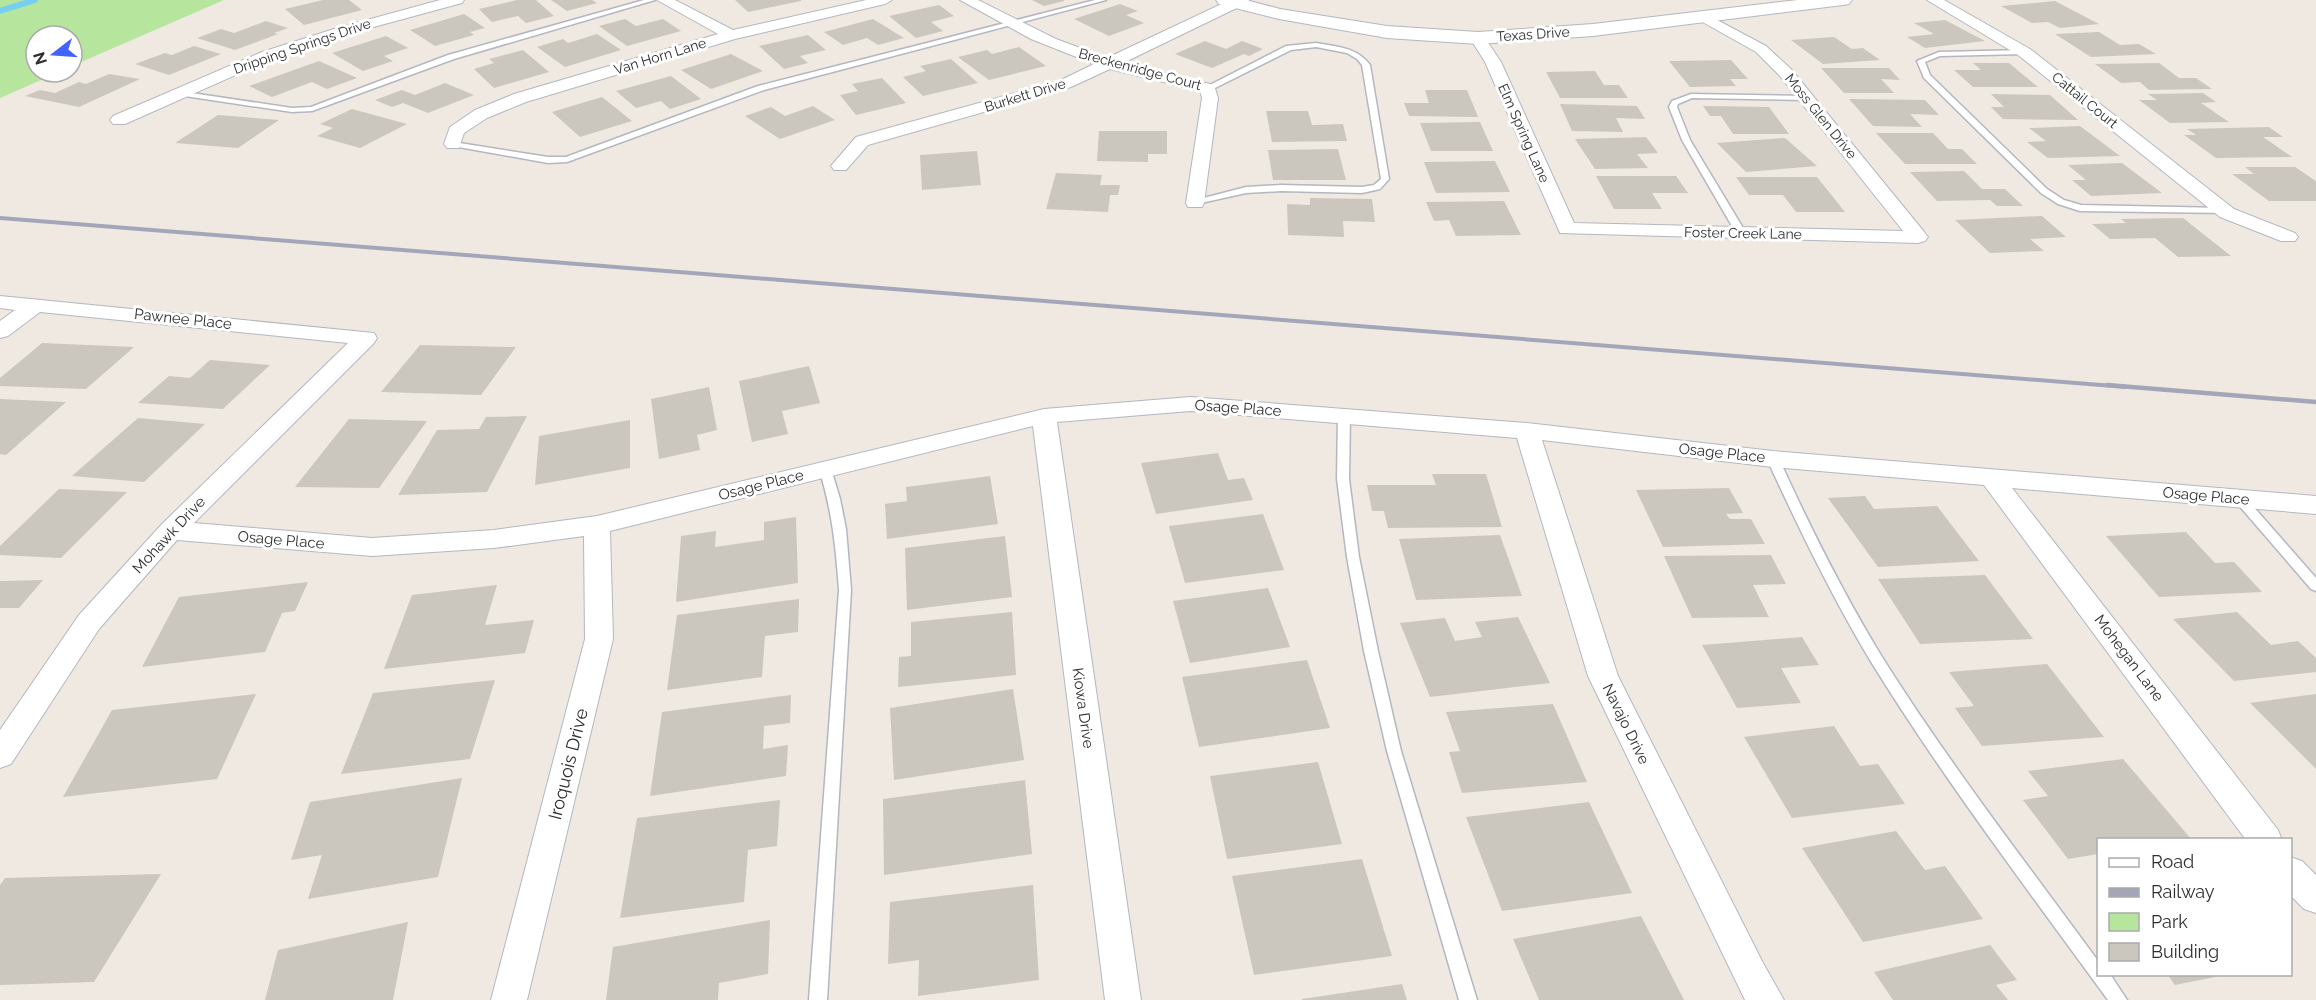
<svg xmlns="http://www.w3.org/2000/svg" width="2316" height="1000" viewBox="0 0 2316 1000" font-family="Raleway,sans-serif">
  <style>
    .green { fill: #b6e59e }
    .lines { fill: none; stroke-linecap: round; stroke-linejoin: round }
    .stream { stroke: #75cff0; stroke-width: 6 }
    .building { fill: #cbc7bf }
    .service-casing { stroke: #b4b7c1; stroke-width: 3 }
    .minor-casing { stroke: #b4b7c1; stroke-width: 2 }
    .tertiary-casing { stroke: #b4b7c1; stroke-width: 2 }
    .service { fill: #fff; fill-rule: evenodd }
    .minor { fill: #fff; fill-rule: evenodd }
    .tertiary { fill: #fff; fill-rule: evenodd }
    .rail-far1 { stroke: #a3a6b8; stroke-width: 4 }
    .rail { stroke: #a3a6b8; stroke-width: 4.5 }
    .labels { text-anchor: middle; dominant-baseline: central; stroke-width: 6; stroke-linejoin: round; paint-order: stroke }
    .far-street-label { font-size: 14px; fill: #2e2e2e; stroke: #fff }
    .street-label { font-size: 15px; fill: #2e2e2e; stroke: #fff }
    .near-street-label { font-size: 18px; fill: #2e2e2e; stroke: #fff }
  </style>
  <rect width="100%" height="100%" fill="#efe9e1"/>
  <polygon class="green" points="0,0 224,0 72,66 72,36 36,36 36,72 59,72 0,98"/>
  <g class="lines">
    <polyline class="stream" points="0,11 35,0"/>
  </g>
  <g class="building">
    <polygon points="323,0 349,0 362,10 304,25 285,9"/>
    <polygon points="517,0 536,0 554,16 526,23 518,16 492,22 479,9"/>
    <polygon points="551,0 592,0 597,3 567,11"/>
    <polygon points="735,0 801,0 801,1 748,12"/>
    <polygon points="1032,0 1064,0 1064,1 1044,6"/>
    <polygon points="2055,1 2099,24 2060,28 2048,22 2032,23 2001,6"/>
    <polygon points="1120,4 1138,11 1126,15 1144,23 1109,36 1074,19"/>
    <polygon points="939,5 954,16 931,22 943,31 916,38 889,16"/>
    <polygon points="464,14 485,28 470,32 474,35 435,46 410,30"/>
    <polygon points="625,19 636,26 663,19 681,31 627,46 599,26"/>
    <polygon points="873,19 904,38 878,45 867,38 843,45 824,32"/>
    <polygon points="1945,20 1985,41 1925,48 1907,37 1934,34 1914,23"/>
    <polygon points="266,21 288,28 274,33 278,34 235,50 197,38 221,29 234,33"/>
    <polygon points="2099,32 2120,45 2139,44 2156,54 2091,57 2055,34"/>
    <polygon points="597,34 621,50 565,67 537,47 563,39 568,43"/>
    <polygon points="808,35 826,50 800,56 808,63 784,69 759,46"/>
    <polygon points="386,36 408,48 384,56 393,61 363,71 332,53"/>
    <polygon points="1834,37 1852,49 1863,48 1880,60 1823,64 1791,40"/>
    <polygon points="1205,41 1226,49 1242,41 1263,49 1249,56 1244,54 1212,68 1175,54"/>
    <polygon points="194,46 221,54 169,75 135,64 165,53 172,55"/>
    <polygon points="1019,47 1046,66 989,80 958,57 987,50 992,54"/>
    <polygon points="523,50 549,72 494,88 474,69 494,63 489,59"/>
    <polygon points="731,54 763,71 711,89 681,70"/>
    <polygon points="951,59 978,83 923,96 903,77 926,71 920,66"/>
    <polygon points="1731,60 1748,79 1730,79 1736,86 1690,87 1669,61"/>
    <polygon points="319,61 357,78 327,89 312,82 272,97 249,86"/>
    <polygon points="1973,63 2009,63 2038,87 1973,87 1954,70 1981,70"/>
    <polygon points="2159,63 2179,78 2196,78 2212,89 2149,90 2140,82 2121,83 2095,64"/>
    <polygon points="1821,68 1889,68 1900,80 1881,79 1894,93 1844,93"/>
    <polygon points="1595,71 1604,85 1619,85 1628,98 1560,98 1546,72"/>
    <polygon points="109,74 140,79 79,107 25,96 40,90 55,93 79,82 86,84"/>
    <polygon points="671,76 701,99 670,109 661,101 636,108 616,91"/>
    <polygon points="882,78 906,103 856,115 840,95 858,91 852,84"/>
    <polygon points="445,83 474,95 428,113 403,103 392,107 375,100 402,90 415,95"/>
    <polygon points="1425,90 1467,90 1478,117 1409,116 1404,103 1429,103"/>
    <polygon points="2203,93 2216,102 2201,103 2229,122 2170,123 2139,100 2157,100 2148,94"/>
    <polygon points="1991,94 2050,95 2078,120 2003,119 1991,107 2004,107"/>
    <polygon points="602,97 632,121 580,137 552,112"/>
    <polygon points="1849,99 1925,100 1939,115 1910,114 1922,127 1873,126"/>
    <polygon points="1560,104 1637,106 1645,119 1616,118 1623,132 1572,131"/>
    <polygon points="813,106 835,120 780,139 745,116 771,107 785,116"/>
    <polygon points="1703,106 1769,107 1789,134 1733,134 1721,116 1710,116"/>
    <polygon points="352,109 407,124 360,148 317,136 333,128 320,124"/>
    <polygon points="1266,111 1308,111 1312,125 1343,124 1347,141 1272,142"/>
    <polygon points="218,115 279,120 238,148 175,143"/>
    <polygon points="1480,122 1493,151 1431,151 1420,123"/>
    <polygon points="2080,126 2120,156 2048,158 2027,142 2046,141 2029,128"/>
    <polygon points="2269,127 2283,137 2263,137 2292,157 2216,158 2184,135 2196,135 2187,129"/>
    <polygon points="1099,131 1167,131 1167,154 1148,154 1148,162 1097,161"/>
    <polygon points="1876,133 1933,133 1948,149 1962,149 1977,164 1905,164"/>
    <polygon points="1646,137 1658,153 1637,154 1648,168 1595,169 1575,139"/>
    <polygon points="1785,138 1817,166 1746,172 1717,143"/>
    <polygon points="1338,149 1346,180 1273,180 1268,150"/>
    <polygon points="977,151 981,185 922,190 920,155"/>
    <polygon points="1495,161 1510,192 1436,193 1424,162"/>
    <polygon points="2122,163 2162,193 2091,196 2072,180 2086,180 2068,165"/>
    <polygon points="2245,167 2295,167 2316,181 2316,201 2269,201 2232,174 2254,174"/>
    <polygon points="1964,171 1982,189 2005,189 2023,206 1997,206 1990,200 1937,201 1910,172"/>
    <polygon points="1056,173 1102,175 1100,185 1120,185 1118,195 1110,195 1108,212 1046,209"/>
    <polygon points="1596,176 1676,176 1688,193 1652,193 1662,209 1614,209"/>
    <polygon points="1736,177 1817,177 1845,212 1796,212 1783,195 1749,195"/>
    <polygon points="1310,198 1372,199 1375,222 1343,221 1344,237 1288,235 1287,204 1310,205"/>
    <polygon points="1504,201 1521,235 1456,236 1449,220 1434,221 1426,202"/>
    <polygon points="2042,216 2066,237 2030,239 2044,251 1990,253 1955,220"/>
    <polygon points="2183,218 2231,256 2178,257 2155,238 2110,239 2092,224 2126,223 2121,219"/>
    <polygon points="42,343 134,347 86,389 0,386 0,378"/>
    <polygon points="420,345 516,347 481,395 381,392"/>
    <polygon points="210,360 270,365 223,409 138,403 169,376 190,378"/>
    <polygon points="809,366 820,403 782,411 788,434 752,442 739,381"/>
    <polygon points="709,387 717,430 697,435 700,450 659,459 651,399"/>
    <polygon points="0,399 66,402 6,455 0,454"/>
    <polygon points="527,416 487,492 398,495 437,430 479,429 486,417"/>
    <polygon points="138,418 205,424 144,482 72,476"/>
    <polygon points="349,419 427,421 379,488 295,487"/>
    <polygon points="630,420 630,468 535,485 539,436"/>
    <polygon points="1218,453 1228,480 1244,478 1253,500 1156,514 1141,463"/>
    <polygon points="1432,474 1486,474 1502,527 1388,528 1384,511 1372,511 1367,485 1436,485"/>
    <polygon points="990,476 998,524 887,539 885,504 907,501 906,487"/>
    <polygon points="1729,488 1743,513 1726,514 1730,519 1751,519 1765,544 1663,547 1636,490"/>
    <polygon points="59,489 127,492 61,558 0,555 0,546"/>
    <polygon points="1865,496 1874,509 1937,506 1979,561 1878,567 1828,498"/>
    <polygon points="1263,514 1284,570 1185,583 1169,526"/>
    <polygon points="796,517 798,583 676,602 681,536 716,531 715,547 764,540 764,522"/>
    <polygon points="2186,532 2215,563 2234,562 2262,592 2159,597 2106,536"/>
    <polygon points="1500,535 1522,596 1416,600 1399,539"/>
    <polygon points="1005,536 1012,597 907,610 905,548"/>
    <polygon points="1771,555 1786,584 1753,585 1769,617 1692,618 1664,556"/>
    <polygon points="1985,575 2033,639 1920,644 1878,579"/>
    <polygon points="43,580 19,608 0,608 0,581"/>
    <polygon points="308,582 295,611 282,613 265,652 142,667 179,597"/>
    <polygon points="497,585 485,625 534,620 525,653 384,669 412,595"/>
    <polygon points="1268,588 1290,647 1190,663 1173,601"/>
    <polygon points="799,599 798,632 765,636 762,677 667,690 677,615"/>
    <polygon points="1012,612 1016,675 898,687 899,657 911,656 911,622"/>
    <polygon points="2237,612 2271,645 2298,641 2316,658 2316,672 2234,681 2173,619"/>
    <polygon points="1518,617 1550,683 1430,697 1400,623 1445,618 1455,641 1482,637 1475,622"/>
    <polygon points="1802,637 1819,665 1781,668 1801,703 1737,708 1702,645"/>
    <polygon points="1307,660 1330,728 1199,747 1182,677"/>
    <polygon points="2047,664 2104,737 1982,746 1955,708 1974,706 1949,672"/>
    <polygon points="495,680 470,759 341,774 373,693"/>
    <polygon points="1013,689 1024,760 894,780 890,708"/>
    <polygon points="256,694 217,779 63,797 112,710"/>
    <polygon points="2316,694 2316,769 2250,703"/>
    <polygon points="791,695 790,723 764,726 763,749 788,745 786,776 650,796 662,712"/>
    <polygon points="1553,704 1587,782 1462,793 1449,752 1460,751 1446,712"/>
    <polygon points="1834,726 1860,766 1878,764 1905,804 1792,818 1744,737"/>
    <polygon points="2123,759 2192,840 2098,840 2098,854 2068,859 2023,800 2048,796 2028,771"/>
    <polygon points="1318,762 1342,844 1227,859 1210,776"/>
    <polygon points="462,778 438,877 308,899 322,855 291,860 310,802"/>
    <polygon points="1025,780 1032,854 884,875 883,799"/>
    <polygon points="780,800 777,846 748,850 744,902 620,918 637,818"/>
    <polygon points="1589,802 1632,893 1502,911 1466,817"/>
    <polygon points="1896,831 1925,870 1945,866 1983,919 1863,942 1802,848"/>
    <polygon points="1362,859 1392,956 1254,975 1232,876"/>
    <polygon points="161,874 94,982 0,985 0,885 5,878"/>
    <polygon points="1033,885 1039,980 918,996 919,960 888,964 890,902"/>
    <polygon points="1641,916 1684,1000 1539,1000 1513,939"/>
    <polygon points="770,920 768,974 719,983 718,1000 606,1000 613,947"/>
    <polygon points="408,922 393,1000 265,1000 278,950"/>
    <polygon points="1990,945 2017,980 1996,985 2008,1000 1893,1000 1874,972"/>
    <polygon points="2167,974 2220,974 2220,976 2175,985"/>
    <polygon points="1402,984 1407,1000 1302,1000 1302,999"/>
  </g>
  <g class="lines">
    <g class="service-casing">
      <g id="service">
        <polygon points="644,0 655,0 454,59 312,111 292,112 178,95 174,93 178,91 292,108 311,107 448,55"/>
        <polygon points="1095,0 1106,0 764,90 567,162 548,163 453,146 449,144 453,142 548,157 566,157 758,86"/>
        <path d="M1316 43C1337 47 1357 47 1370 65L1389 179 1380 189 1362 193 1281 191 1246 193 1192 205V201L1246 187 1281 185 1362 187 1374 185 1381 179 1362 65 1357 59 1347 53 1316 47 1291 50 1211 90 1204 88 1286 46Z"/>
        <polygon points="2027,50 2028,52 2024,54 1940,56 1925,62 1930,75 2047,189 2064,200 2081,205 2224,208 2228,211 2227,213 2080,211 2058,204 2041,193 1924,78 1917,61 1939,52"/>
        <polygon points="1691,94 1807,96 1811,98 1807,100 1692,98 1678,104 1677,107 1690,140 1746,233 1744,235 1741,236 1736,233 1682,140 1669,107 1672,101"/>
        <polygon points="1344,413 1350,416 1349,479 1359,557 1378,651 1401,751 1477,1000 1459,1000 1387,751 1364,651 1347,557 1337,479 1338,416"/>
        <path d="M1773 455 1779 459C1810 527 1843 593 1882 657 1948 762 2025 861 2098 961V974H2110L2127 1000H2108C2028 890 1945 781 1873 665 1833 599 1799 529 1767 459Z"/>
        <path d="M825 465 831 469 840 499 846 529 851 590 827 1000H809L839 590C836 549 832 509 819 469Z"/>
        <polygon points="2240,495 2244,496 2316,578 2316,591 2311,589 2236,502 2234,499 2236,496"/>
      </g>
    </g>
    <g class="minor-casing">
      <g id="minor">
        <polygon points="440,0 464,0 462,3 344,35 274,58 125,124 113,124 110,120 113,116 262,52 334,29"/>
        <polygon points="657,0 675,0 733,30 866,0 892,0 885,4 735,39 526,102 487,118 464,133 459,148 447,148 444,144 450,127 475,110 514,94 718,34"/>
        <polygon points="960,0 978,0 1056,39 1107,58 1230,0 1249,0 1247,3 1123,63 1214,85 1218,98 1204,203 1202,207 1188,207 1186,203 1202,98 1200,91 1110,69 1071,87 868,145 846,170 834,170 831,166 856,137 1059,81 1094,64 1031,39"/>
        <polygon points="1927,0 1944,0 2030,49 2234,209 2295,233 2298,237 2295,241 2281,241 2220,217 2018,55"/>
        <polygon points="1704,13 1766,46 1791,69 1925,233 1928,237 1925,241 1918,243 1560,233 1485,62 1470,38 1473,35 1483,35 1501,62 1574,223 1903,231 1779,75 1756,52 1699,20 1697,17"/>
        <polygon points="0,296 374,333 377,338 374,343 194,523 372,538 494,530 597,516 1044,409 1190,397 1527,423 1773,451 2316,496 2316,514 2012,488 2278,830 2282,840 2246,840 1984,485 1773,467 1542,440 1618,676 1763,963 1784,1000 1745,1000 1588,676 1517,438 1190,411 1057,422 1141,1000 1105,1000 1033,426 610,531 613,639 527,1000 491,1000 585,639 584,536 494,548 372,556 177,540 99,629 11,764 0,768 0,730 79,615 162,524 348,343 40,312 8,336 0,338 0,321 15,310 0,308"/>
        <polygon points="2290,857 2302,861 2316,875 2316,913 2304,909 2290,895"/>
      </g>
    </g>
    <g class="tertiary-casing">
      <polygon id="tertiary" points="1216,0 1246,0 1280,9 1387,26 1478,32 1593,24 1798,0 1852,0 1849,4 1843,5 1593,36 1478,44 1387,38 1279,19 1219,4"/>
    </g>
    <use href="#service" class="service"/>
    <use href="#minor" class="minor"/>
    <use href="#tertiary" class="tertiary"/>
    <polyline class="rail-far1" points="0,218 2126,387"/>
    <polyline class="rail" points="2107,385 2316,402"/>
  </g>
  <g class="labels">
    <g class="far-street-label">
      <text transform="translate(1533 34) rotate(-4)">Texas Drive</text>
      <text transform="translate(302 46) rotate(-19)">Dripping Springs Drive</text>
      <text transform="translate(660 56) rotate(-17)">Van Horn Lane</text>
      <text transform="translate(1140 69) rotate(15)">Breckenridge Court</text>
      <text transform="translate(1025 95) rotate(-17)">Burkett Drive</text>
      <text transform="translate(2085 100) rotate(39)">Cattail Court</text>
      <text transform="translate(1821 116) rotate(51)">Moss Glen Drive</text>
      <text transform="translate(1524 133) rotate(66)">Elm Spring Lane</text>
      <text transform="translate(1743 233) rotate(1)">Foster Creek Lane</text>
    </g>
    <g class="street-label">
      <text transform="translate(183 319) rotate(6)">Pawnee Place</text>
      <text transform="translate(1238 408) rotate(4)">Osage Place</text>
      <text transform="translate(1722 453) rotate(6)">Osage Place</text>
      <text transform="translate(761 485) rotate(-14)">Osage Place</text>
      <text transform="translate(2206 496) rotate(5)">Osage Place</text>
      <text transform="translate(169 535) rotate(-47)">Mohawk Drive</text>
      <text transform="translate(281 540) rotate(5)">Osage Place</text>
      <text transform="translate(2129 658) rotate(53)">Mohegan Lane</text>
      <text transform="translate(1083 708) rotate(82)">Kiowa Drive</text>
      <text transform="translate(1626 724) rotate(64)">Navajo Drive</text>
    </g>
    <g class="near-street-label">
      <text transform="translate(568 764) rotate(-76)">Iroquois Drive</text>
    </g>
  </g>
  <rect x="2097" y="838" width="195" height="138" fill="#ffffff" stroke="#ababab" stroke-width="1.5"/>
  <rect x="2109" y="858" width="30" height="9" fill="#ffffff" stroke="#ababab" stroke-width="1.5"/>
  <text x="2151" y="868" font-size="18" fill="#2e2e2e">Road</text>
  <rect x="2109" y="888" width="30" height="9" fill="#a3a6b8" stroke="#ababab" stroke-width="1.5"/>
  <text x="2151" y="898" font-size="18" fill="#2e2e2e">Railway</text>
  <rect x="2109" y="913" width="30" height="18" fill="#b6e59e" stroke="#ababab" stroke-width="1.5"/>
  <text x="2151" y="928" font-size="18" fill="#2e2e2e">Park</text>
  <rect x="2109" y="943" width="30" height="18" fill="#cbc7bf" stroke="#ababab" stroke-width="1.5"/>
  <text x="2151" y="958" font-size="18" fill="#2e2e2e">Building</text>
  <g transform="translate(54 54) rotate(253)"><circle r="28" fill="#ffffff" stroke="#ababab" stroke-width="1.5"/>
  <path d="M0-4.5L10 22L0 15L-10 22Z" fill="#4264fb"/>
  <text y="-9" font-size="16" font-weight="bold" text-anchor="middle" fill="#2e2e2e">N</text>
  </g>
</svg>
